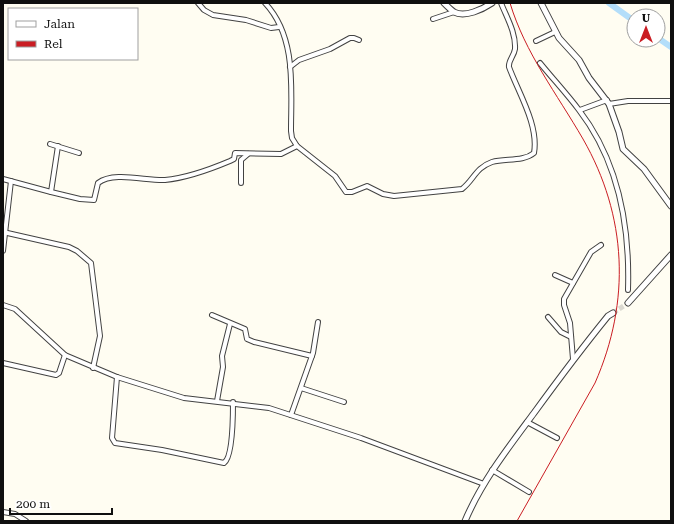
<svg xmlns="http://www.w3.org/2000/svg" width="674" height="524" viewBox="0 0 674 524" font-family="'Roboto Serif',serif">
  <style>
    .lines { fill: none; stroke-linecap: round; stroke-linejoin: round }
    .river { stroke: #b3defa; stroke-width: 6 }
    .tertiary-tunnel { stroke: #dbd9d0; stroke-width: 5; stroke-dasharray: 5 2.5; stroke-linecap: butt }
    .minor-casing { stroke: #424242; stroke-width: 6 }
    .tertiary-casing { stroke: #424242; stroke-width: 7 }
    .minor { stroke: #fff; stroke-width: 4 }
    .tertiary { stroke: #fff; stroke-width: 5 }
    .rail { stroke: #ca1d23; stroke-width: 1 }
  </style>
  <rect width="100%" height="100%" fill="#fffdf2"/>
  <g class="lines">
    <g class="river">
      <polyline points="609,3 634,21"/>
      <polyline points="658,38 671,47"/>
    </g>
    <polyline class="tertiary-tunnel" points="613,313 628,303"/>
    <g class="minor-casing">
      <g id="minor">
        <polyline points="198,3 204,10 213,15 246,20 271,28 279,27"/>
        <path d="M265 3C297 37 291 89 291 131L292 138 297 146 335 176 346 192H352L367 186 383 194 394 196 462 189C474 180 475 168 492 162 505 158 523 162 534 153 539 125 518 92 509 67 508 61 514 56 515 49 516 33 507 18 501 3"/>
        <polyline points="433,19 454,12"/>
        <polyline points="536,41 555,32"/>
        <path d="M540 63C553 79 567 94 579 110 619 162 630 226 628 290"/>
        <polyline points="290,67 299,60 330,49 350,38 354,38 359,40"/>
        <polyline points="609,104 628,101 671,101"/>
        <polyline points="580,110 607,100"/>
        <polyline points="50,144 79,153"/>
        <polyline points="3,179 51,192 58,146"/>
        <polyline points="241,183 241,160 248,154"/>
        <path d="M51 192 80 199 94 200 98 183C114 171 146 181 165 180 187 178 211 169 230 161L234 159 235 153 281 154 297 146"/>
        <polyline points="3,232 69,247 77,251 91,263 100,336 93,368"/>
        <polyline points="3,251 11,181"/>
        <polyline points="555,275 573,283"/>
        <polyline points="3,305 15,309 65,355 117,377 184,398 269,408 361,438 484,484"/>
        <polyline points="212,315 245,329 247,339 254,342 312,356"/>
        <polyline points="548,317 561,332 571,337"/>
        <polyline points="573,359 570,323 564,305 564,299 591,252 601,245"/>
        <polyline points="3,363 56,375 59,373 65,355"/>
        <path d="M117 377 112 438 115 443 162 450 224 463C233 457 233 415 233 402"/>
        <polyline points="301,388 344,402"/>
        <polyline points="217,401 223,367 222,356 230,324"/>
        <polyline points="291,415 313,353 318,322"/>
        <polyline points="527,422 557,438"/>
        <polyline points="492,470 529,492"/>
        <polyline points="3,512 15,514 26,521"/>
      </g>
    </g>
    <g class="tertiary-casing">
      <g id="tertiary">
        <path d="M444 3C447 6 451 10 454 12 465 18 483 9 492 3"/>
        <polyline points="541,3 559,38 579,60 589,78 609,104 619,132 623,149 644,169 671,206"/>
        <polyline points="628,303 671,255"/>
        <path d="M465 521C482 481 508 448 534 413 558 380 582 348 608 316L613 313"/>
      </g>
    </g>
    <use href="#minor" class="minor"/>
    <use href="#tertiary" class="tertiary"/>
    <path class="rail" d="M510 3C525 53 557 94 583 139 627 216 631 301 595 383L517 521"/>
  </g>
  <rect width="674" height="524" fill="none" stroke="#0f0f0f" stroke-width="8"/>
  <rect x="8" y="8" width="130" height="52" fill="#ffffff" stroke="#9f9f9f"/>
  <rect x="16" y="21" width="20" height="6" fill="#ffffff" stroke="#9f9f9f"/>
  <text x="44" y="28" font-size="12" fill="#0f0f0f">Jalan</text>
  <rect x="16" y="41" width="20" height="6" fill="#ca1d23" stroke="#9f9f9f"/>
  <text x="44" y="48" font-size="12" fill="#0f0f0f">Rel</text>
  <g transform="translate(646 28)"><circle r="19" fill="#ffffff" stroke="#9f9f9f"/>
  <path d="M0-3L7 15L0 10L-7 15Z" fill="#ca1d23"/>
  <text y="-6" font-size="11" font-weight="bold" text-anchor="middle" fill="#0f0f0f">U</text>
  </g>
  <path d="M10 508v6h102v-6" fill="none" stroke="#0f0f0f" stroke-width="2"/>
  <text x="16" y="508" font-size="12" fill="#0f0f0f" stroke="#ffffff" stroke-width="3" paint-order="stroke">200 m</text>
</svg>
